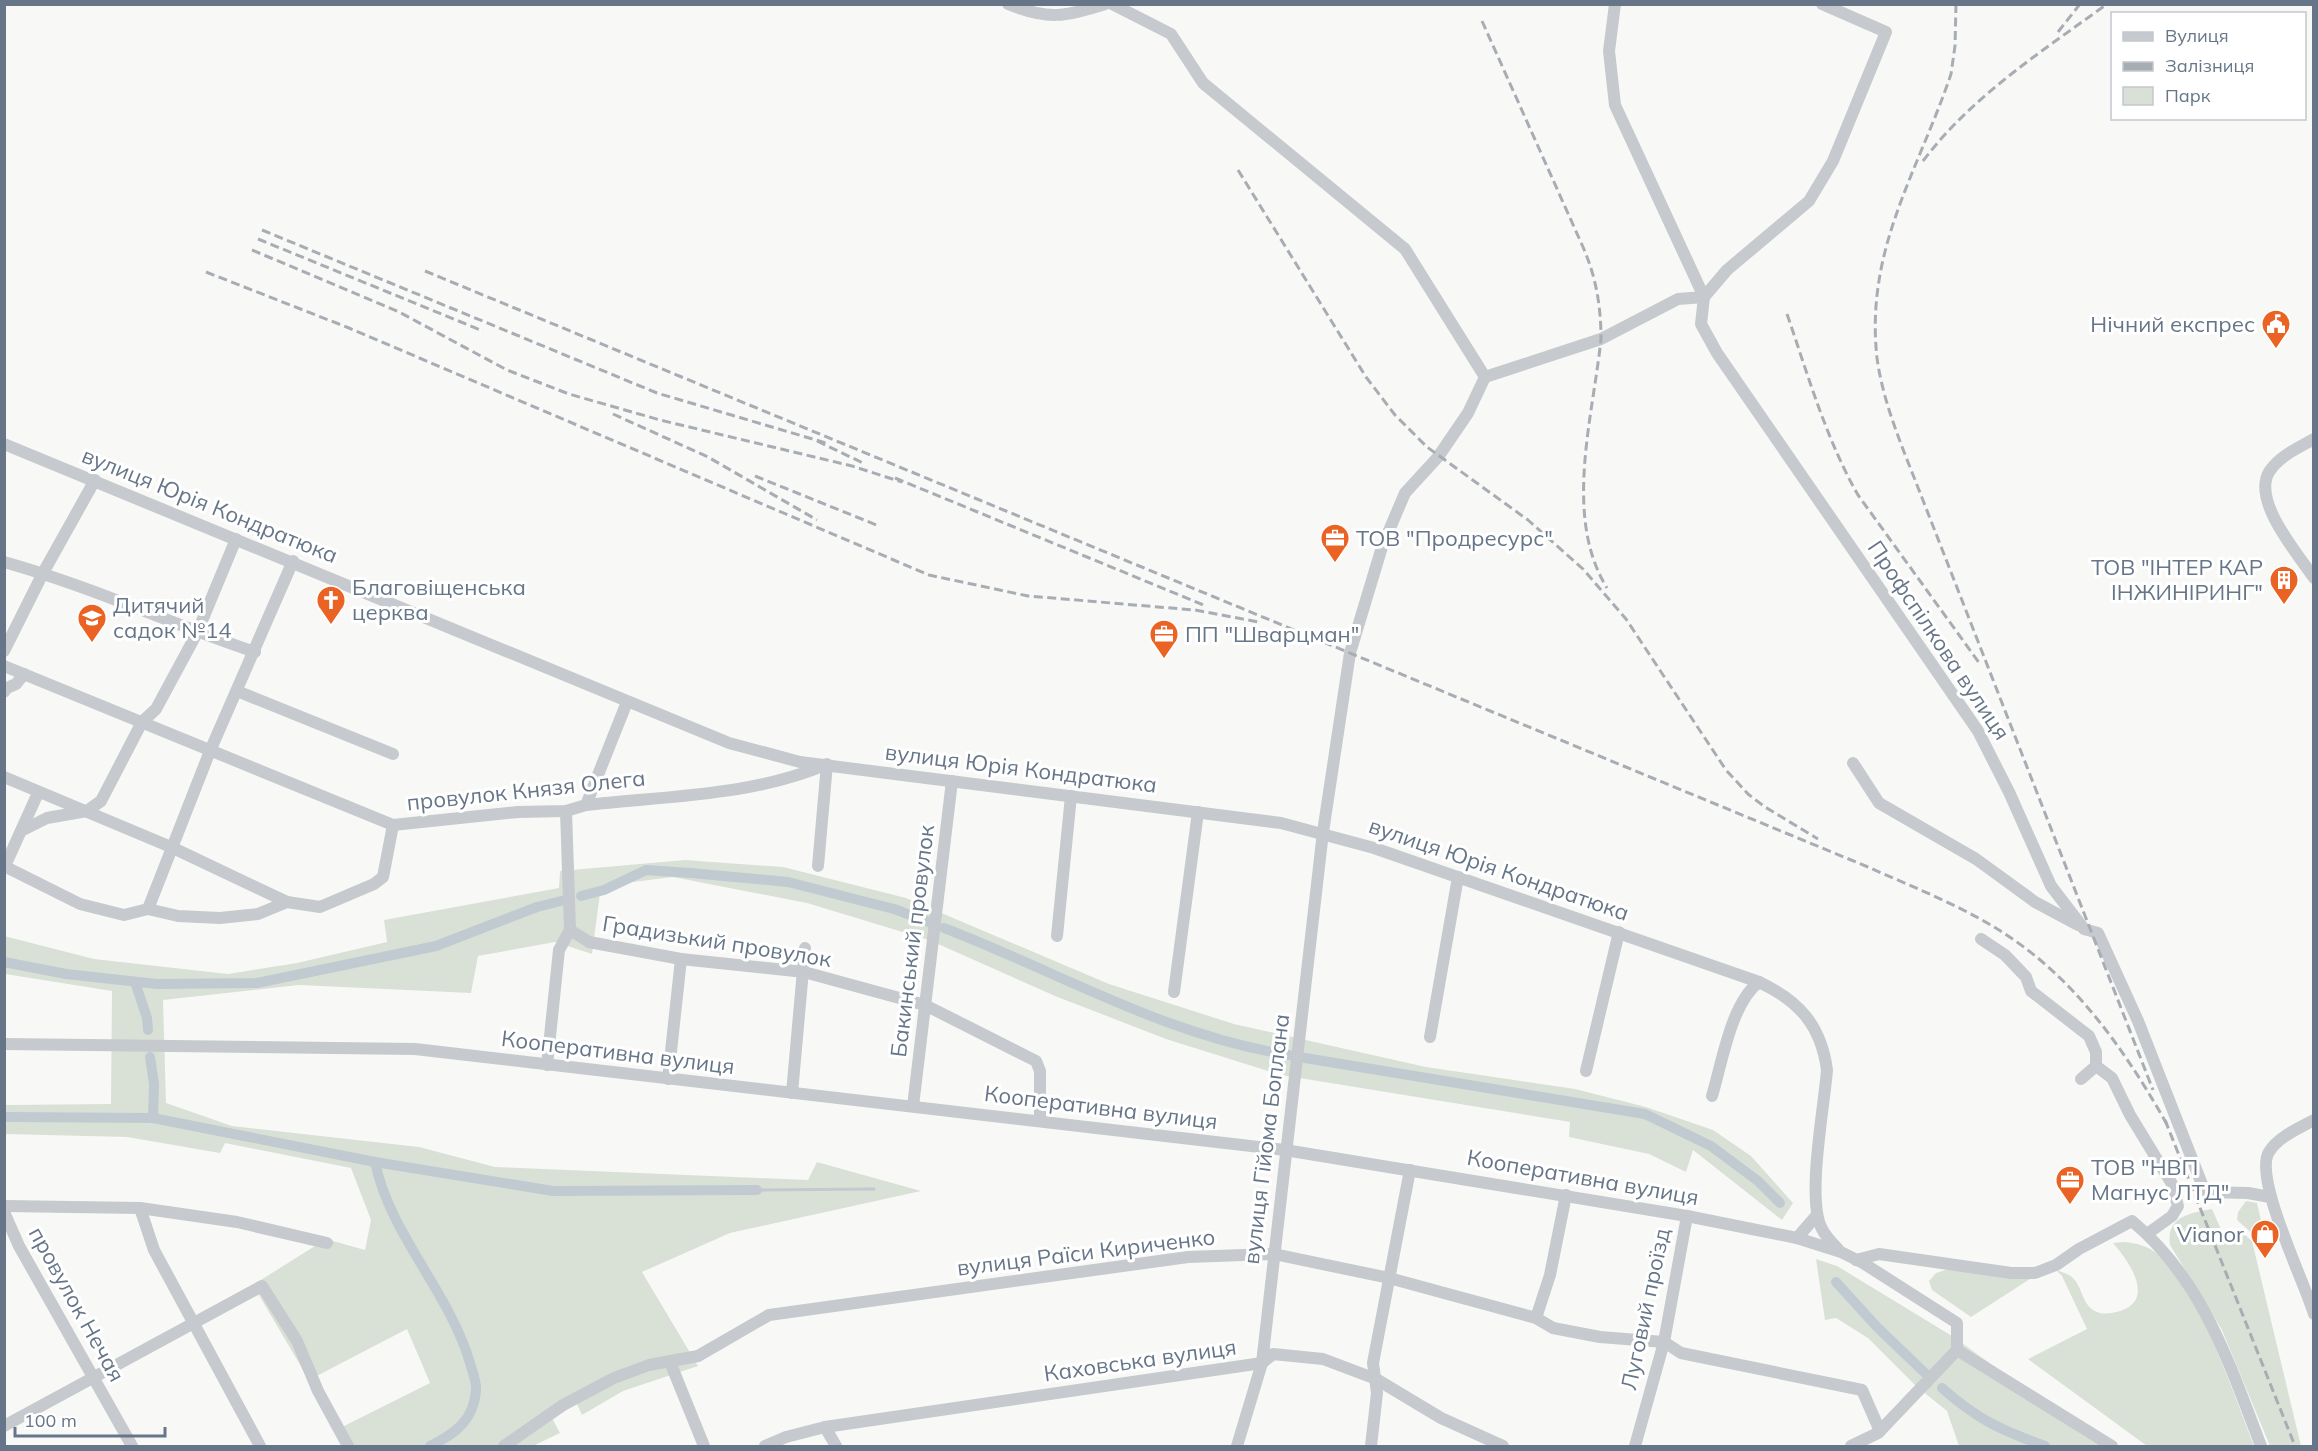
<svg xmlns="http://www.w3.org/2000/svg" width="2318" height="1451" viewBox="0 0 2318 1451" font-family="Mulish,sans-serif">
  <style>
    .green { fill: #d9e1d7 }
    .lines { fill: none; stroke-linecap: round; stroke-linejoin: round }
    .stream { stroke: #c1cad0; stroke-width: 3 }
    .canal { stroke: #c1cad0; stroke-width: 10 }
    .minor { stroke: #c6c9cd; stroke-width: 12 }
    .rail { stroke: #a8adb4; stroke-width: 3; stroke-dasharray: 9 4.5; stroke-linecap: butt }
    .labels { text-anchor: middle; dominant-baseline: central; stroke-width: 6; stroke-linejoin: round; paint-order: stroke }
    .poi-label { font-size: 22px; fill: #667688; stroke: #fff; text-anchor: start }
    .street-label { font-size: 22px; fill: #667688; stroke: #fff }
  </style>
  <rect width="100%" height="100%" fill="#f8f9f6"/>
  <g class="green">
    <polygon points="685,860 783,867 906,898 1109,984 1234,1024 1426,1067 1575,1089 1646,1107 1713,1130 1751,1156 1793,1203 1782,1220 1693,1150 1686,1172 1649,1154 1569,1137 1570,1122 1281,1075 1166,1039 1055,996 929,940 807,903 673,877 601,886 592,954 555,942 478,956 471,993 299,985 163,1000 166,1103 232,1126 419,1147 495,1167 808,1180 817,1162 921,1191 730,1233 642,1272 698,1366 623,1391 582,1415 577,1404 552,1418 560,1433 533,1446 344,1446 336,1430 430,1383 407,1329 309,1380 253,1285 326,1239 365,1250 371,1220 351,1168 225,1143 220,1153 127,1137 5,1134 5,1105 111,1104 112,991 5,974 4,936 94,959 228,974 297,963 387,942 384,920 559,888 560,871"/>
    <polygon points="2246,1201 2257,1203 2263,1229 2259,1236 2255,1236 2237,1220 2238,1212"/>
    <path d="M2212 1209 2223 1234 2243 1233 2252 1241 2301 1446H2270L2222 1330 2170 1245C2166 1217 2189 1213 2212 1209Z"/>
    <path d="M2125 1242C2136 1243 2147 1246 2155 1252 2197 1282 2235 1398 2254 1446H2147L2028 1359 2087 1329 2062 1276 2056 1270C2061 1272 2069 1274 2073 1278 2083 1288 2082 1306 2097 1312 2105 1315 2112 1313 2120 1311 2156 1300 2129 1261 2113 1243Z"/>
    <polygon points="1816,1259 1837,1266 1952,1336 2105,1446 1959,1446 1947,1411 1916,1386 1868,1338 1836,1318 1825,1320"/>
    <polygon points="1948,1269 2030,1279 1971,1317 1932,1290 1929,1281 1936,1273"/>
  </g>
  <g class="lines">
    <polyline class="stream" points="757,1190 874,1189"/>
    <g class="canal">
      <polyline points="581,896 604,890 646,870 691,873 788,882 894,909 929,922"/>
      <path d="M944 928C1061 973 1164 1035 1289 1055"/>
      <polyline points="4,962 66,974 157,984 257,983 436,946 537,907 561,901"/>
      <polyline points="135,982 147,1018 148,1030"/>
      <polyline points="150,1057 154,1084 153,1118"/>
      <polyline points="1305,1058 1645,1114 1711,1146 1758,1181 1780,1203"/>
      <polyline points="4,1117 153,1118 375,1162 553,1191 757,1190"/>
      <path d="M375 1162C390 1235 449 1291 470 1363 472 1371 477 1382 476 1390 474 1420 455 1434 430 1446"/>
      <polyline points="1836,1282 1877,1327 1926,1374"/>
      <path d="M1942 1388C1978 1420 2001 1430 2045 1446"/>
    </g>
    <g class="minor">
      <path d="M1008 4C1048 20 1065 17 1105 4"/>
      <polyline points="1112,4 1171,34 1203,83 1405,249 1485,377"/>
      <polyline points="1615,4 1609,51 1615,105 1704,297 1701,324 1717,353 1978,731 2009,792 2051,886 2084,929 2098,933 2138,1021 2205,1192 2248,1193 2270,1197"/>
      <path d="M2314 439C2298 448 2279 456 2269 472 2252 501 2297 553 2314 578"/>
      <path d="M4 444 729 743 800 762 1281 823 1374 848 1759 982C1799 1001 1821 1025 1827 1070 1824 1108 1807 1196 1821 1227 1825 1236 1831 1242 1838 1249"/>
      <path d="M4 562C90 586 171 624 255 652"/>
      <polyline points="4,651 43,573 95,480"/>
      <path d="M4 666 393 825 518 812 566 811 586 805C664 796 754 796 827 764L818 866"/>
      <polyline points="237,691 393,754"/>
      <polyline points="4,692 7,688 16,684 24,674"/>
      <polyline points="1853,763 1879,803 1976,859 2035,902 2078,925"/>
      <polyline points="4,777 171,847 287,902"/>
      <polyline points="586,805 627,702"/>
      <polyline points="21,831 47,818 87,811 101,801 142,722 156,709 197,633 236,539"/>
      <polyline points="4,866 80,904 124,915 148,909 178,916 220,918 258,914 287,902 320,907 374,884 383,877 393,825"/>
      <polyline points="5,866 38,793"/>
      <polyline points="148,909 210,751 293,561"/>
      <polyline points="570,930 589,942 681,959 804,972 925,1005 1036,1061 1040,1071 1040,1120"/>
      <polyline points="1057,936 1071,796"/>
      <polyline points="1981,939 2005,955 2026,977 2031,991 2089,1036 2096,1052 2096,1066"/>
      <polyline points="1174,992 1198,812"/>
      <polyline points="1430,1037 1458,877"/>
      <polyline points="4,1044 415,1049 1285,1150 1687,1216 1797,1238 1841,1252 1863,1263 1957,1323 1957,1350 2112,1446"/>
      <polyline points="547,1065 559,950 570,930 566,811"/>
      <polyline points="1586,1071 1619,932"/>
      <polyline points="668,1079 681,959"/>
      <polyline points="2081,1079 2096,1066 2112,1078 2130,1115 2172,1184 2178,1206 2172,1216 2147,1234"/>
      <polyline points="792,1093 805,948"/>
      <path d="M1712 1096C1722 1063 1731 1003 1759 982"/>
      <polyline points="913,1106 952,781"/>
      <path d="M2314 1120C2299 1128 2278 1137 2269 1152 2253 1177 2304 1281 2314 1314"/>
      <polyline points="4,1206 140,1208 237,1222 327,1243"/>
      <polyline points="140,1208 154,1250 260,1446"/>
      <polyline points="4,1212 19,1246 132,1446"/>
      <polyline points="1797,1238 1817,1215"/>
      <path d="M1856 1260 1879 1254 2011 1273H2035L2056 1265 2079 1249 2132 1221C2203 1280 2229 1363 2261 1446"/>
      <polyline points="1536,1318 1550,1275 1566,1195"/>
      <polyline points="670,1362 704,1446"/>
      <polyline points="4,1426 262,1286 297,1341 318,1391 348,1446"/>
      <polyline points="825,1427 836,1446"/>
      <polyline points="504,1446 563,1405 614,1378 649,1365 698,1356 769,1315 1188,1257 1274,1254 1389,1278 1536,1318 1553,1328 1600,1337 1664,1342 1681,1353 1862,1390 1880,1431"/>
      <polyline points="765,1446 786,1437 825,1427 1262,1363 1273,1354 1323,1359 1376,1379 1441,1418 1503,1446"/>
      <polyline points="1237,1446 1262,1363 1323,832 1350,653 1382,547 1405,493 1438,457 1468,413 1485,377 1601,339 1678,299 1704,297 1727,270 1809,201 1833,161 1886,32 1822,4"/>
      <polyline points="1371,1446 1377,1393 1373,1363 1410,1170"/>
      <polyline points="1635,1446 1664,1342 1687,1216"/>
      <polyline points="1851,1446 1878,1433 1957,1350"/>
    </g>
    <g class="rail">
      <path d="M1956 4 1955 46 1951 74C1918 172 1865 249 1877 358 1883 402 1901 444 1917 485L2153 1090"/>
      <path d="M1482 21 1583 247C1596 277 1601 306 1601 339 1593 417 1563 517 1607 588"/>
      <polyline points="2058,32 2080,4"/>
      <path d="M1923 161C1972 96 2041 52 2107 4"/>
      <polyline points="1238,170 1366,377 1395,415 1427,447 1528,520 1583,569 1626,619 1726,770 1748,794 1765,807 1818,839"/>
      <polyline points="262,230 657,393 826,443"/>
      <polyline points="258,239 483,331"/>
      <polyline points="252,250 399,312 507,370 569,394 660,420 852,466 902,482"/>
      <path d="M425 271 1868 867C1917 889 1970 909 2014 940 2081 986 2130 1058 2169 1128"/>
      <polyline points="206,272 349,328 929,575 1028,596 1195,610 1259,622"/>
      <path d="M1787 314C1808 375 1826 439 1858 495L1980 664"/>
      <polyline points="613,414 708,457 817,520"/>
      <polyline points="817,441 863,463"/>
      <polyline points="755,476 879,526"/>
      <polyline points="895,478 1206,606"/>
      <polyline points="2165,1120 2295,1446"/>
    </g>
  </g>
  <defs>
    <g id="civic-pin" transform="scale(1.5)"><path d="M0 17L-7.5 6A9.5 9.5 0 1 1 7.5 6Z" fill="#ea6324" stroke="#fff"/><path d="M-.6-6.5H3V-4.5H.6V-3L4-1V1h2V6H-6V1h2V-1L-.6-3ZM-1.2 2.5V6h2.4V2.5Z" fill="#fff"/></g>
    <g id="office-pin" transform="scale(1.5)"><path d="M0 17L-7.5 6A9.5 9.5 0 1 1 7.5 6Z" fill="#ea6324" stroke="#fff"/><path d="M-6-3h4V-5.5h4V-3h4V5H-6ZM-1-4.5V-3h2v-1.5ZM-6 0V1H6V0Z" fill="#fff"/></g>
    <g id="building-pin" transform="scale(1.5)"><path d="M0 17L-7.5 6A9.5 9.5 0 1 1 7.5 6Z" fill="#ea6324" stroke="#fff"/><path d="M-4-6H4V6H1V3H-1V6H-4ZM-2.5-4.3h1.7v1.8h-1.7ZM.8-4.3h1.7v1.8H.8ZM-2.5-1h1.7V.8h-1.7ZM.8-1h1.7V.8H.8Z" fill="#fff"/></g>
    <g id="church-pin" transform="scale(1.5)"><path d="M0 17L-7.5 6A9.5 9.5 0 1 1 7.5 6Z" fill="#ea6324" stroke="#fff"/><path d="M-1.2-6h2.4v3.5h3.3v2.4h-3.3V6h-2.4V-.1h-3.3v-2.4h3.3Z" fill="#fff"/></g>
    <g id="school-pin" transform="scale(1.5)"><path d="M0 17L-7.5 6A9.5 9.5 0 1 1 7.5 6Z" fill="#ea6324" stroke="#fff"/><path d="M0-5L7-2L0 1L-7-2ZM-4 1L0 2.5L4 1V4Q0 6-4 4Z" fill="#fff"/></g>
    <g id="shop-pin" transform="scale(1.5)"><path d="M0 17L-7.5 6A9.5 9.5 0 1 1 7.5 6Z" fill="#ea6324" stroke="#fff"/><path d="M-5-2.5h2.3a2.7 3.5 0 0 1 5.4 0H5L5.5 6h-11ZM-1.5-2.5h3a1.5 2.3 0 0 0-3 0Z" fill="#fff"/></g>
  </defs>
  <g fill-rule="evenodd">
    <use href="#civic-pin" x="2276" y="324"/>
    <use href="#office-pin" x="1335" y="538"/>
    <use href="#building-pin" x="2284" y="580"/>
    <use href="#church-pin" x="331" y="600"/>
    <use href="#school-pin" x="92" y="618"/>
    <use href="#office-pin" x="1164" y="634"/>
    <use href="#office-pin" x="2070" y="1180"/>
    <use href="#shop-pin" x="2265" y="1234"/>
  </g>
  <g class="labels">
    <g class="poi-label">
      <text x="2255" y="324" text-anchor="end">Нічний експрес</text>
      <text x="1356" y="538">ТОВ "Продресурс"</text>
      <text x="2263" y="567" text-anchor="end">ТОВ "ІНТЕР КАР<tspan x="2263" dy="25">ІНЖИНІРИНГ"</tspan></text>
      <text x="352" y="587">Благовіщенська<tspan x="352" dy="25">церква</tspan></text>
      <text x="113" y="605">Дитячий<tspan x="113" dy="25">садок №14</tspan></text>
      <text x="1185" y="634">ПП "Шварцман"</text>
      <text x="2091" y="1167">ТОВ "НВП<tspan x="2091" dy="25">Магнус ЛТД"</tspan></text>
      <text x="2244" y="1234" text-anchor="end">Vianor</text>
    </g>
    <g class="street-label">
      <text transform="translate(210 505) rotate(22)">вулиця Юрія Кондратюка</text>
      <text transform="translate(1939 640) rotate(56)">Профспілкова вулиця</text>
      <text transform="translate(1021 768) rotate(7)">вулиця Юрія Кондратюка</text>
      <text transform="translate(526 790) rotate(-6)">провулок Князя Олега</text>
      <text transform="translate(1499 869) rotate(19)">вулиця Юрія Кондратюка</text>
      <text transform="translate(717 941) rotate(9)">Градизький провулок</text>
      <text transform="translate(912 941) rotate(-83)">Бакинський провулок</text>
      <text transform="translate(618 1052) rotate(7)">Кооперативна вулиця</text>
      <text transform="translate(1101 1107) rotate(7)">Кооперативна вулиця</text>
      <text transform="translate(1266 1139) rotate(-83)">вулиця Гійома Боплана</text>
      <text transform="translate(1583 1177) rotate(10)">Кооперативна вулиця</text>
      <text transform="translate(1086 1252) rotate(-7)">вулиця Раїси Кириченко</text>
      <text transform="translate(77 1304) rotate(61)">провулок Нечая</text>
      <text transform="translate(1645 1309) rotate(-78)">Луговий проїзд</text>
      <text transform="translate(1140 1360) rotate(-8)">Каховська вулиця</text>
    </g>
  </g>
  <rect width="2318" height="1451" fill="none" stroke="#667688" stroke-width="12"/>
  <rect x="2111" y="12" width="195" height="108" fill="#ffffff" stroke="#c2c8cf" stroke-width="1.5"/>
  <rect x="2123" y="32" width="30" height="9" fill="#c6c9cd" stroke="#c2c8cf" stroke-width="1.5"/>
  <text x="2165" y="42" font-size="18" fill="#667688">Вулиця</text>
  <rect x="2123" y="62" width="30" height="9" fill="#a8adb4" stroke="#c2c8cf" stroke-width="1.5"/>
  <text x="2165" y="72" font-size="18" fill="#667688">Залізниця</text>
  <rect x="2123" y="87" width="30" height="18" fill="#d9e1d7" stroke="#c2c8cf" stroke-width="1.5"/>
  <text x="2165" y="102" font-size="18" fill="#667688">Парк</text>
  <path d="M15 1427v9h150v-9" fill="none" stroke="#667688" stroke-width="3"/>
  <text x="24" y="1427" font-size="18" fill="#667688" stroke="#ffffff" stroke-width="4.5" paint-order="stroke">100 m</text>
</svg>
